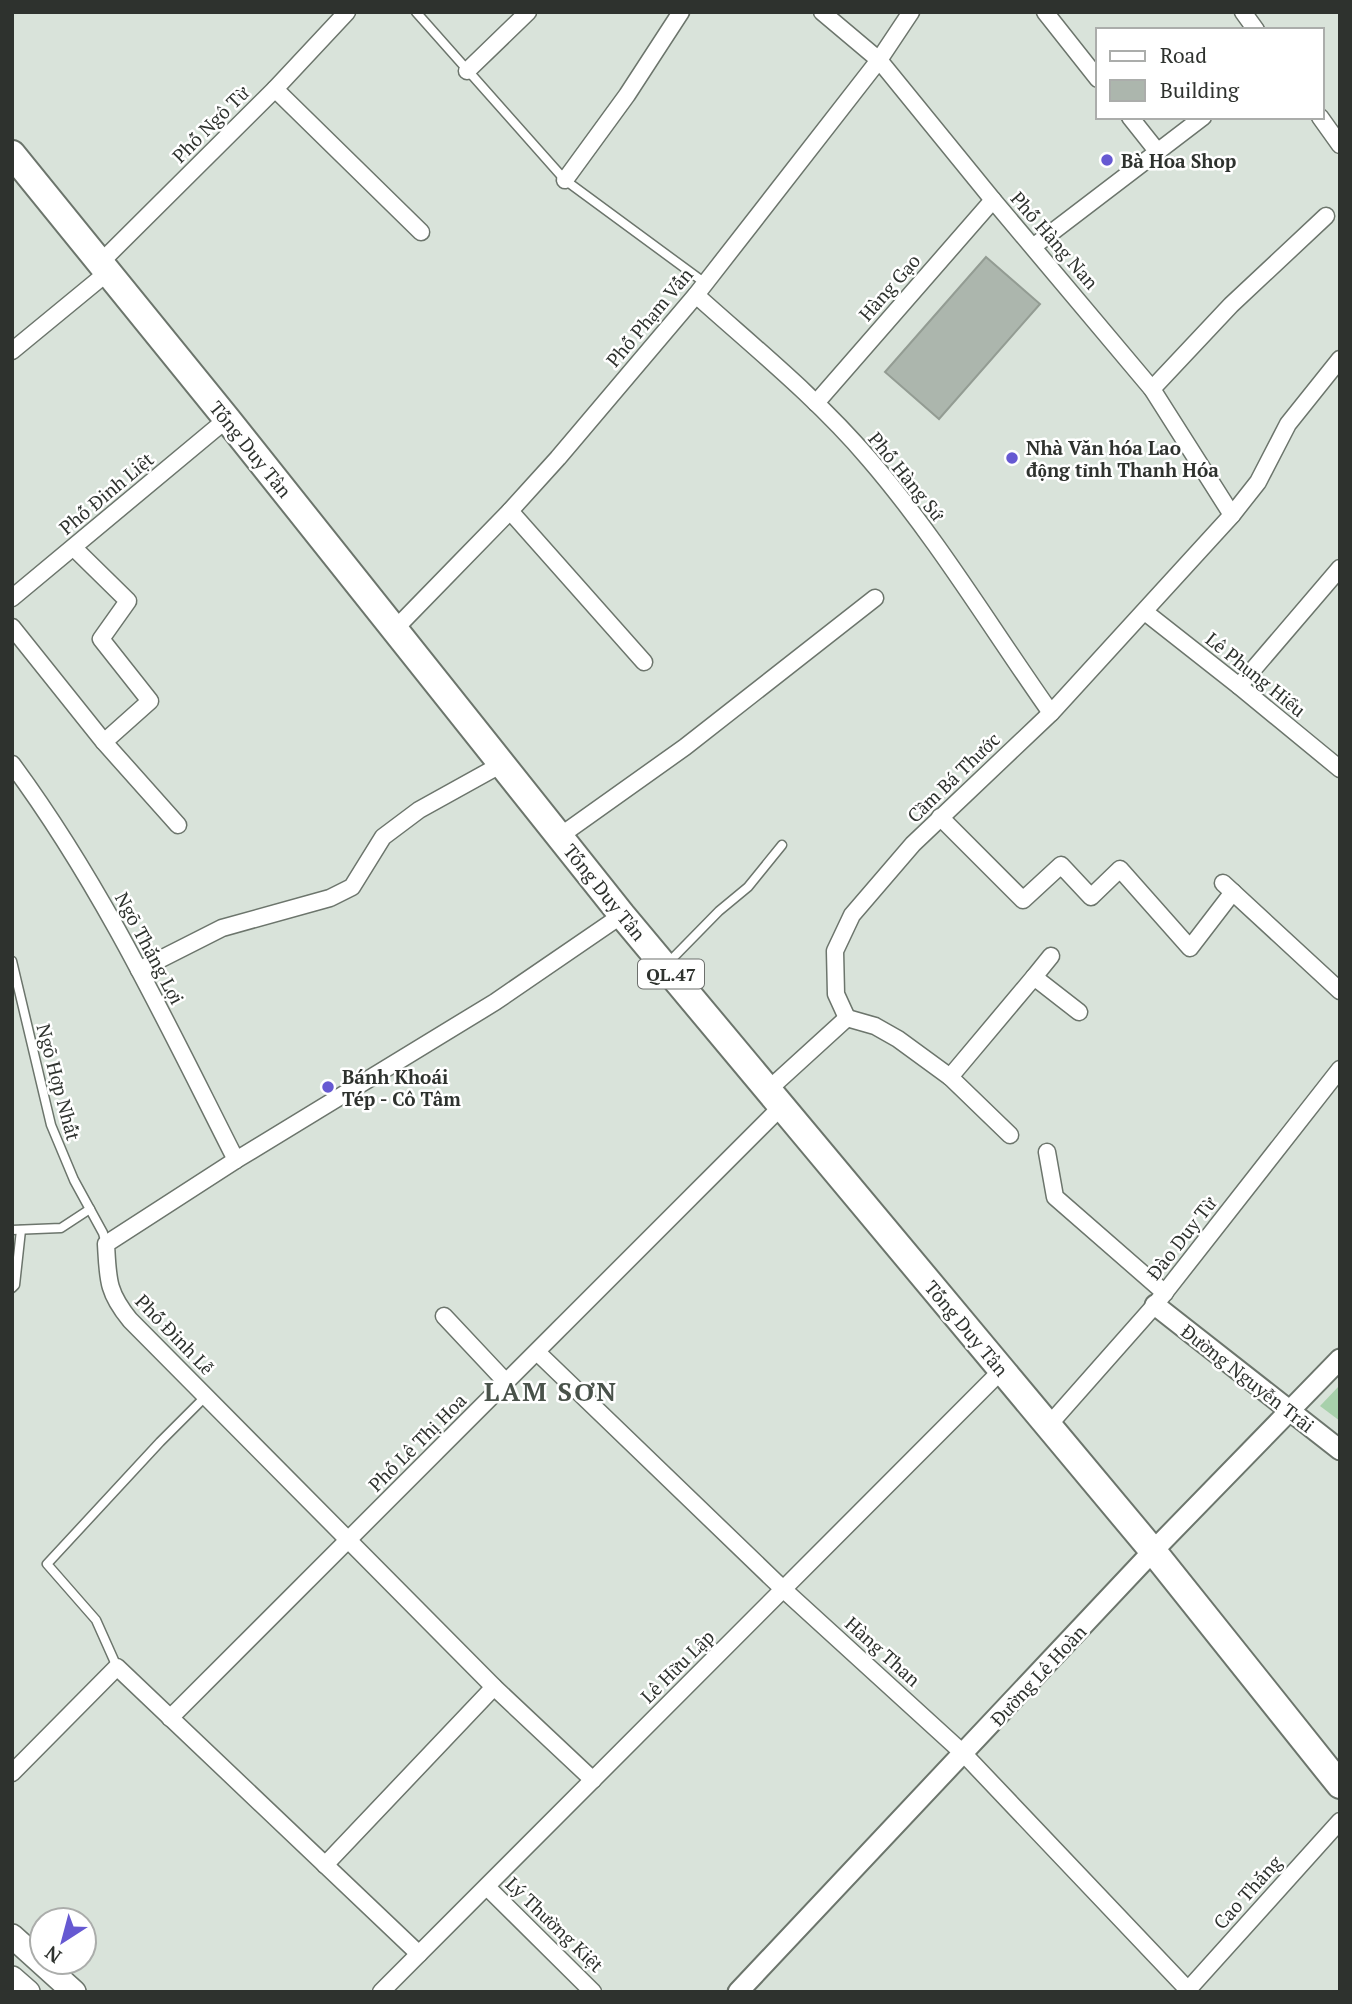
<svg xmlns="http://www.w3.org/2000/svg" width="1352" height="2004" viewBox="0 0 1352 2004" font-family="'PT Serif',serif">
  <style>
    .green { fill: #a7d0ab }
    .building { fill: #acb6ad; stroke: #939c93; stroke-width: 2 }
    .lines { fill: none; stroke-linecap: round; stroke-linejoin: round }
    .service-casing { stroke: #6c756c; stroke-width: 11 }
    .minor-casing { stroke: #6c756c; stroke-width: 19 }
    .tertiary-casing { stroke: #6c756c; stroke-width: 23 }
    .secondary-casing { stroke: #6c756c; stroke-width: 26 }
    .trunk-casing { stroke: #6c756c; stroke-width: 30 }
    .service { stroke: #fff; stroke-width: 8 }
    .minor { stroke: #fff; stroke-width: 16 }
    .tertiary { stroke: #fff; stroke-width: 19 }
    .secondary { stroke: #fff; stroke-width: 23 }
    .trunk { stroke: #fff; stroke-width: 26 }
    .poi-dot { fill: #6659d2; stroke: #fff; stroke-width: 2.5 }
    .labels { text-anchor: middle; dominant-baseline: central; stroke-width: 5; stroke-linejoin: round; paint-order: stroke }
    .shield { fill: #fff; stroke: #6d706d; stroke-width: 2 }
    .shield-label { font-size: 18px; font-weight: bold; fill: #2e322e }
    .street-label { font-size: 19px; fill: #2e322e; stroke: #fff }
    .poi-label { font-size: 19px; font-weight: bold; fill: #2e322e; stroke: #fff; text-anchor: start }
    .district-label { font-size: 26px; font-weight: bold; letter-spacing: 2px; fill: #49524a; stroke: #fff }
  </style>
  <rect width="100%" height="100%" fill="#d9e3da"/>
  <polygon class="green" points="1340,1385 1340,1421 1320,1406"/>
  <polygon class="building" points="986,257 1040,304 939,419 885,372"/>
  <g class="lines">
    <g class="service-casing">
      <g id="service">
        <polyline points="416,12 565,180 705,283"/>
        <polyline points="12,961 51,1125 74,1180 103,1233 106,1244"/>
        <polyline points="667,964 719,911 748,887 782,845"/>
        <polyline points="12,1230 61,1228 90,1209"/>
        <polyline points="12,1288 15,1285 21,1230"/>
        <polyline points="117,1667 96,1620 47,1564 160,1442 206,1396"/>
      </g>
    </g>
    <g class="minor-casing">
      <g id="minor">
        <polyline points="822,12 879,60 993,200 1152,389 1232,515"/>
        <polyline points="1045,12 1098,79"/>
        <polyline points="1243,12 1256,30"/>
        <polyline points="467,71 528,12"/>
        <polyline points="275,89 421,232"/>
        <polyline points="1130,117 1157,151"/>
        <polyline points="1320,117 1340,145"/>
        <polyline points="565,180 627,95 681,12"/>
        <polyline points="1034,246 1203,117"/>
        <polyline points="100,263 275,89 347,12"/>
        <path d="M696 295C755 348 817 398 869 459 937 538 991 628 1051 713"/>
        <polyline points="12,351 108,272"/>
        <polyline points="1152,389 1231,305 1326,216"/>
        <polyline points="816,403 993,200"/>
        <polyline points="510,511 644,662"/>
        <polyline points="74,548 128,601 101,639 150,701 104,742"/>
        <polyline points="12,598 227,419"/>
        <polyline points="1145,612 1239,686 1340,769"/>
        <polyline points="12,627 104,742 178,825"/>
        <polyline points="395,629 510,511 558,458 696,295 879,60 911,12"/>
        <polyline points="1239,686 1340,568"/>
        <path d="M12 764C103 887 167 1024 236 1160"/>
        <polyline points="940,817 1023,900 1061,865 1091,897 1120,869 1190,948 1233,892"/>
        <polyline points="560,836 685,747 875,598"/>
        <polyline points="1223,883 1340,991"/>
        <polyline points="139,970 222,928 330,898 352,887 383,837 419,810 502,764"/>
        <polyline points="1034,977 1051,956"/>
        <polyline points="847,1018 836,994 835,951 852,915 913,844 1051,713 1232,515 1258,482 1288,424 1340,359"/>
        <polyline points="847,1018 875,1026 898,1039 950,1077 1010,1135"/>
        <polyline points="950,1077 1034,977 1079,1012"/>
        <polyline points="768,1090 847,1018"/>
        <polyline points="1047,1152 1055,1197 1165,1293"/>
        <polyline points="444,1316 506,1382"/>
        <polyline points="537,1352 783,1589 964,1754 1190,1992"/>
        <polyline points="1048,1426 1155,1305 1340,1069"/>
        <polyline points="170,1718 782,1106"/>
        <polyline points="12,1773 117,1667 419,1954"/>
        <path d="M593 1780 494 1687 130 1320C107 1292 108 1279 106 1244L236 1160 495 1002 622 915"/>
        <polyline points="325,1865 494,1687"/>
        <polyline points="487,1887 593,1992"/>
        <polyline points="381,1992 1002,1370"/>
        <polyline points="1186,1992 1340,1821"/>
      </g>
    </g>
    <g class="tertiary-casing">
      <g id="tertiary">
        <polyline points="1155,1305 1340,1450"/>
        <polyline points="738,1992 1153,1551 1340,1359"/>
      </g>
    </g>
    <g class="secondary-casing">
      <g id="secondary">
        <polyline points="12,1936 74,1992"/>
        <polyline points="12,1978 28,1992"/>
      </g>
    </g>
    <g class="trunk-casing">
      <polyline id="trunk" points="12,154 227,419 622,915 1153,1551 1340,1785"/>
    </g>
    <use href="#service" class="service"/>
    <use href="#minor" class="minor"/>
    <use href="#tertiary" class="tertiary"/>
    <use href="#secondary" class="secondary"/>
    <use href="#trunk" class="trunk"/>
  </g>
  <g class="poi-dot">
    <circle cx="1107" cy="160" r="7"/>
    <circle cx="1012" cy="458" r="7"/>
    <circle cx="328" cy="1087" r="7"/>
  </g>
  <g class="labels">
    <rect class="shield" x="638" y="959.5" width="66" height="29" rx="5"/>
    <g class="shield-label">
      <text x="671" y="974">QL.47</text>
    </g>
    <g class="street-label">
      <text transform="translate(210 124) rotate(-45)">Phố Ngô Từ</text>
      <text transform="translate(1055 240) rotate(49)">Phố Hàng Nan</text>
      <text transform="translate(889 287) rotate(-49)">Hàng Gạo</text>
      <text transform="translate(649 317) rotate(-50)">Phố Phạm Vấn</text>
      <text transform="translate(251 449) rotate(51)">Tống Duy Tân</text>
      <text transform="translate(907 476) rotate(51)">Phố Hàng Sứ</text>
      <text transform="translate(106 493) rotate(-40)">Phố Đinh Liệt</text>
      <text transform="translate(1256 674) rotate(39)">Lê Phụng Hiểu</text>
      <text transform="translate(953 777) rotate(-44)">Cầm Bá Thước</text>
      <text transform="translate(605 892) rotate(51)">Tống Duy Tân</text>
      <text transform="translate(150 948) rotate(62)">Ngõ Thắng Lợi</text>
      <text transform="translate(59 1082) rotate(75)">Ngõ Hợp Nhất</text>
      <text transform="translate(1181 1238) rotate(-52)">Đào Duy Từ</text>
      <text transform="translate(967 1328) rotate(50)">Tống Duy Tân</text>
      <text transform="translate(175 1334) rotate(46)">Phố Đinh Lễ</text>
      <text transform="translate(1248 1378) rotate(38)">Đường Nguyễn Trãi</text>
      <text transform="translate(417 1442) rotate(-45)">Phố Lê Thị Hoa</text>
      <text transform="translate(883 1651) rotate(42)">Hàng Than</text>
      <text transform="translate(677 1666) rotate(-45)">Lê Hữu Lập</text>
      <text transform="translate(1038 1675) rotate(-47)">Đường Lê Hoàn</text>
      <text transform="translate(1247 1892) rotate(-48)">Cao Thắng</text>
      <text transform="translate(555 1924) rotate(44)">Lý Thường Kiệt</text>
    </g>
    <g class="poi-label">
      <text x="1121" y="160">Bà Hoa Shop</text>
      <text x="1026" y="447">Nhà Văn hóa Lao<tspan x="1026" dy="22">động tỉnh Thanh Hóa</tspan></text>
      <text x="342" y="1076">Bánh Khoái<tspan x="342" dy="22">Tép - Cô Tâm</tspan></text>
    </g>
    <g class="district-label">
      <text x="551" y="1391">LAM SƠN</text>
    </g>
  </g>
  <rect width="1352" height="2004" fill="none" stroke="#2e322e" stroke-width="28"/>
  <rect x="1096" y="28" width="228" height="91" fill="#ffffff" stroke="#abadab" stroke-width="2"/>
  <rect x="1110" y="51" width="35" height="10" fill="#ffffff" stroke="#abadab" stroke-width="2"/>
  <text x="1160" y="63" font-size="21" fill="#2e322e">Road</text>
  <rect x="1110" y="80" width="35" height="21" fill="#acb6ad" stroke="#abadab" stroke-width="2"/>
  <text x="1160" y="98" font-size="21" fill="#2e322e">Building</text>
  <g transform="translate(63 1941) rotate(216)"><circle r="33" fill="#ffffff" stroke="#abadab" stroke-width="2"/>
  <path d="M0-5L12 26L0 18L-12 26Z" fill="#6659d2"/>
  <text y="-10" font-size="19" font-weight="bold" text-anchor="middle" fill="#2e322e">N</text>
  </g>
</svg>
